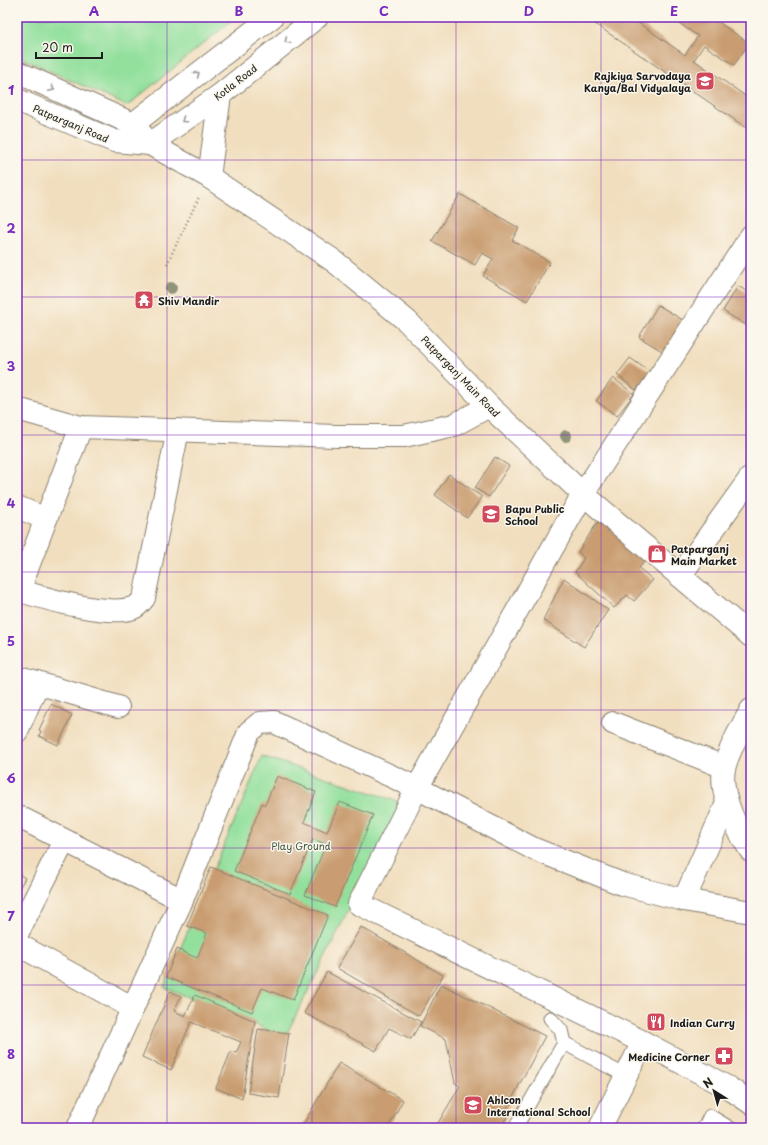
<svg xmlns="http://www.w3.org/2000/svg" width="768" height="1145" viewBox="0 0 768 1145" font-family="'Playpen Sans',sans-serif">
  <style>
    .green { fill: #93e09d; stroke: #587e5c }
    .building { fill: #c99d71 }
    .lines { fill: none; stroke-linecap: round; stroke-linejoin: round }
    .lane-casing { stroke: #867d6d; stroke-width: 15 }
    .street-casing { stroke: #867d6d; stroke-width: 24 }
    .secondary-casing { stroke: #867d6d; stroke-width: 24 }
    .path { stroke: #867d6d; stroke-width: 2.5; stroke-dasharray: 1 3; stroke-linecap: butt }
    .lane { stroke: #fff; stroke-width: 13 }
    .street { stroke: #fff; stroke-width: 22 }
    .secondary { stroke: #fff; stroke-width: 22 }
    .tree { fill: #90947a }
    .oneway { stroke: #999 }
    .grid { fill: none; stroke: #7b2cbf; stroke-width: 1; stroke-opacity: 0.55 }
    .labels { text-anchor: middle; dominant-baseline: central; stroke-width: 3; stroke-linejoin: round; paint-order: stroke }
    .poi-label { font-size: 10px; font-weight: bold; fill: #1c1c1c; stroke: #fbf7ec; text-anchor: start }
    .street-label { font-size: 10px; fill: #1c1c1c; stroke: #fbf7ec }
    .park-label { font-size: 10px; fill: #405743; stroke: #fbf7ec }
    .neatline { fill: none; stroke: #7b2cbf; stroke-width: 1.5 }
    .grid-label { font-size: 13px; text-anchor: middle; font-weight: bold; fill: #7b2cbf }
  </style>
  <rect width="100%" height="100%" fill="#fbf7ec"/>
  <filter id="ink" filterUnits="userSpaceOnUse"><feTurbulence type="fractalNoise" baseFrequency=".025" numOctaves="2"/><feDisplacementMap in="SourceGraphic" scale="8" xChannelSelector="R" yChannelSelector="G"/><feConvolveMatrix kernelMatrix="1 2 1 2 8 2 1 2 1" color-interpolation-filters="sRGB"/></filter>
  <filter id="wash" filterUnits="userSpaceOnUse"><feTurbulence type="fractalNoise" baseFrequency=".012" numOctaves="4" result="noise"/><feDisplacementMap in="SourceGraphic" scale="16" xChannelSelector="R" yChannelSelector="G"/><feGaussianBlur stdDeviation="0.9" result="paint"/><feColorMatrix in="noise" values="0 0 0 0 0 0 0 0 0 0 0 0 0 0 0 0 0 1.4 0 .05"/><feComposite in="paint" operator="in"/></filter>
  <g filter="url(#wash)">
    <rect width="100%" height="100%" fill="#f1debe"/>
    <g class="green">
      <polygon points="17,17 236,17 127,106 17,56"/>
      <polygon points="262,756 402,803 285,1037 164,987"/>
    </g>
    <g id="blocks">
      <g class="building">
        <polygon points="585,17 630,17 685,55 698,36 670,17 711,17 749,43 734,65 704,45 694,60 751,100 751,131"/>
        <polygon points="460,194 519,228 512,240 550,262 527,301 483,276 493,259 482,253 475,265 432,241"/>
        <polygon points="738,286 751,294 751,328 723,311"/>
        <polygon points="658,305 691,325 672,357 639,337"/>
        <polygon points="630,358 650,372 636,390 617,375"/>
        <polygon points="613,378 634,394 617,416 596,401"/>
        <polygon points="495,457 509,466 489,497 475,488"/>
        <polygon points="449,474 482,497 467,518 435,495"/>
        <polygon points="603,514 649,556 639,568 653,580 634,601 627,595 614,608 575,572 584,558 578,552"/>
        <polygon points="564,578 608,610 584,647 543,620"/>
        <polygon points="17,690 22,693 17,702"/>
        <polygon points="51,704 72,715 58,745 39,736 41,731 39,730"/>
        <polygon points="277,776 316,792 304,822 327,832 340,802 373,815 335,907 305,895 326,844 313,839 290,894 234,871 262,803 265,805"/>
        <polygon points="211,867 328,915 293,1000 262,988 252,1012 166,977 177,949 197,958 207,933 187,926"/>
        <polygon points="17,873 25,878 17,892"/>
        <polygon points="361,927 443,975 419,1016 337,968"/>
        <polygon points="327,972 421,1022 411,1039 389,1028 376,1051 304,1013"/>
        <polygon points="441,984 545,1036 504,1114 508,1115 500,1128 435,1128 460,1086 455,1083 446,1039 420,1026"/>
        <polygon points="170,991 181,996 174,1011 185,1016 195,995 255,1021 242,1099 216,1088 231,1051 236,1053 241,1042 191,1022 171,1070 142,1057"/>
        <polygon points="258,1029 289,1033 279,1098 248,1093"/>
        <polygon points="339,1063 403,1100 388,1128 301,1128"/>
      </g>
    </g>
  </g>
  <g filter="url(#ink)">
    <use href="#blocks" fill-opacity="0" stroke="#867d6d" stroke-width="1"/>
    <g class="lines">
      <g class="lane-casing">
        <g id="lane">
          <polyline points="564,1043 626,1076"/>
          <polyline points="515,1128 564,1043 561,1030 550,1018"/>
          <polyline points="704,1128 710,1116 730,1128"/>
        </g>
      </g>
      <g class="street-casing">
        <g id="street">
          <polyline points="17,409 81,427 336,436 404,436 454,425 489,406"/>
          <polyline points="17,507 46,519"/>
          <polyline points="680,576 751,477"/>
          <path d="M17 590C44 598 106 617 133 608 137 607 141 602 144 598L178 430"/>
          <polyline points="19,590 81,427"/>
          <polyline points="17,677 118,707"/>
          <path d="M751 710C741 728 731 745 725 765 717 791 737 830 751 851"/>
          <polyline points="613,723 724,767"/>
          <polyline points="17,731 38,683"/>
          <polyline points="17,816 182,900"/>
          <polyline points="684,900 727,803"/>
          <polyline points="751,912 684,900 622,884 534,849 417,788 359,904 643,1042 729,1088 751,1103"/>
          <polyline points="17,934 64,841"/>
          <polyline points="17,944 133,1008"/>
          <polyline points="78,1128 182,900 249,732 260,723 274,722 417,788 583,494 751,236"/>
          <polyline points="600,1128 643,1042"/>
        </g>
      </g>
      <g class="secondary-casing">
        <g id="secondary">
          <polyline points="17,72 133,124 150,144 209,177 334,261 407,321 489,406 583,494 751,636"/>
          <polyline points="17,100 114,141 150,144"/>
          <polyline points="133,124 272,17"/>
          <polyline points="150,144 220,95 317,17"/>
          <polyline points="209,177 220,95"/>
        </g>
      </g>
      <polyline class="path" points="167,264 199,197"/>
      <use href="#lane" class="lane"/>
      <use href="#street" class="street"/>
      <use href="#secondary" class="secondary"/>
    </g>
    <g class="tree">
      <circle cx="171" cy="288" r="6"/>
      <circle cx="566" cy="436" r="6"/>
    </g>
    <defs><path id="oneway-chevron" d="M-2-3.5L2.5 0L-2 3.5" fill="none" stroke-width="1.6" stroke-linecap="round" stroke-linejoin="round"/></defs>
    <g class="oneway">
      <use href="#oneway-chevron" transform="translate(287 41) rotate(141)"/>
      <use href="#oneway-chevron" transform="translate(197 74) rotate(-38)"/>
      <use href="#oneway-chevron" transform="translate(52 89) rotate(25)"/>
      <use href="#oneway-chevron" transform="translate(184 120) rotate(145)"/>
    </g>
  </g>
  <path class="grid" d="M167 17V1128M312 17V1128M456 17V1128M601 17V1128M17 160H751M17 297H751M17 435H751M17 572H751M17 710H751M17 848H751M17 985H751"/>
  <defs>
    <g id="school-square" transform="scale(1)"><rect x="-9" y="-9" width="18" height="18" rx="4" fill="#d1495b" stroke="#fbf7ec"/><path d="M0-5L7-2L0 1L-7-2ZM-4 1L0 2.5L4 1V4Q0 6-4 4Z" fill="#fff"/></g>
    <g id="temple-square" transform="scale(1)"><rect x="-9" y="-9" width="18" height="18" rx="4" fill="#d1495b" stroke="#fbf7ec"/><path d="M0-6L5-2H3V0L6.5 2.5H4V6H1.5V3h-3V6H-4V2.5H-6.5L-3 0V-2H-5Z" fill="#fff"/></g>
    <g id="shop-square" transform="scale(1)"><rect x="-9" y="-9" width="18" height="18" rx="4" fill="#d1495b" stroke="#fbf7ec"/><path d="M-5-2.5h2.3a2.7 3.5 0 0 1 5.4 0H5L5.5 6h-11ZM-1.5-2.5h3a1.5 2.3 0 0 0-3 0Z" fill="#fff"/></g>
    <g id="restaurant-square" transform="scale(1)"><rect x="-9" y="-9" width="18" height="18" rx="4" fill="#d1495b" stroke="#fbf7ec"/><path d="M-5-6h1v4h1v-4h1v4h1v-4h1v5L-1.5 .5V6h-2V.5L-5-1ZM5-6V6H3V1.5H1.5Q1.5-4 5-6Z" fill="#fff"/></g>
    <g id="pharmacy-square" transform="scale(1)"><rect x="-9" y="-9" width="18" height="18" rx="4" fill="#d1495b" stroke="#fbf7ec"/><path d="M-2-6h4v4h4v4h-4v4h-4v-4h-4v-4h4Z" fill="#fff"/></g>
  </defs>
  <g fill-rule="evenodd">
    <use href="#school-square" x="705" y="81"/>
    <use href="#temple-square" x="144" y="300"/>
    <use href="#school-square" x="491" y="514"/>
    <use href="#shop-square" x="657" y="554"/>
    <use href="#restaurant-square" x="656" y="1022"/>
    <use href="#pharmacy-square" x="724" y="1056"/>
    <use href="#school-square" x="473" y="1105"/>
  </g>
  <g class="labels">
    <g class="poi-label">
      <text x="691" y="75" text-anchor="end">Rajkiya Sarvodaya<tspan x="691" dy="12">Kanya/Bal Vidyalaya</tspan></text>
      <text x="158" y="300">Shiv Mandir</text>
      <text x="505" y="508">Bapu Public<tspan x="505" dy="12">School</tspan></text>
      <text x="671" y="548">Patparganj<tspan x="671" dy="12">Main Market</tspan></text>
      <text x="670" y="1022">Indian Curry</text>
      <text x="710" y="1056" text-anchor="end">Medicine Corner</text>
      <text x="487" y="1099">Ahlcon<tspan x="487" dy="12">International School</tspan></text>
    </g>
    <g class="street-label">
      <text transform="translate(235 82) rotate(-38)">Kotla Road</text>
      <text transform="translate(71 123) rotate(23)">Patparganj Road</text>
      <text transform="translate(461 376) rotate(46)">Patparganj Main Road</text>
    </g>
    <g class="park-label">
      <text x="301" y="845">Play Ground</text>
    </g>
  </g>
  <rect width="768" height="1145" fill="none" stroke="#fbf7ec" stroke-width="44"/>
  <g transform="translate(714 1091) rotate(323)" stroke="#fbf7ec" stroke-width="3" paint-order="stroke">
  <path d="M0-3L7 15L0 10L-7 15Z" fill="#1c1c1c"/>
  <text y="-6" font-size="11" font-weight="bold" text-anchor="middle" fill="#1c1c1c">N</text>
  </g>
  <path d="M36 52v6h66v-6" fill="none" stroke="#1c1c1c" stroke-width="2"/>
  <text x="42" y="52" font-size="12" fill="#1c1c1c" stroke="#fbf7ec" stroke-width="3" paint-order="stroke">20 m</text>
  <rect x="22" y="22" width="724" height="1101" class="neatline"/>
  <g class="grid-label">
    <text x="94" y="16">A</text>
    <text x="239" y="16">B</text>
    <text x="384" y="16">C</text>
    <text x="529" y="16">D</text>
    <text x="674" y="16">E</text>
    <text x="11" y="95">1</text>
    <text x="11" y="233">2</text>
    <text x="11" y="371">3</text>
    <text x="11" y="508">4</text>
    <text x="11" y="646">5</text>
    <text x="11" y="783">6</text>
    <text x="11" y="921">7</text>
    <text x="11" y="1059">8</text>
  </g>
</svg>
